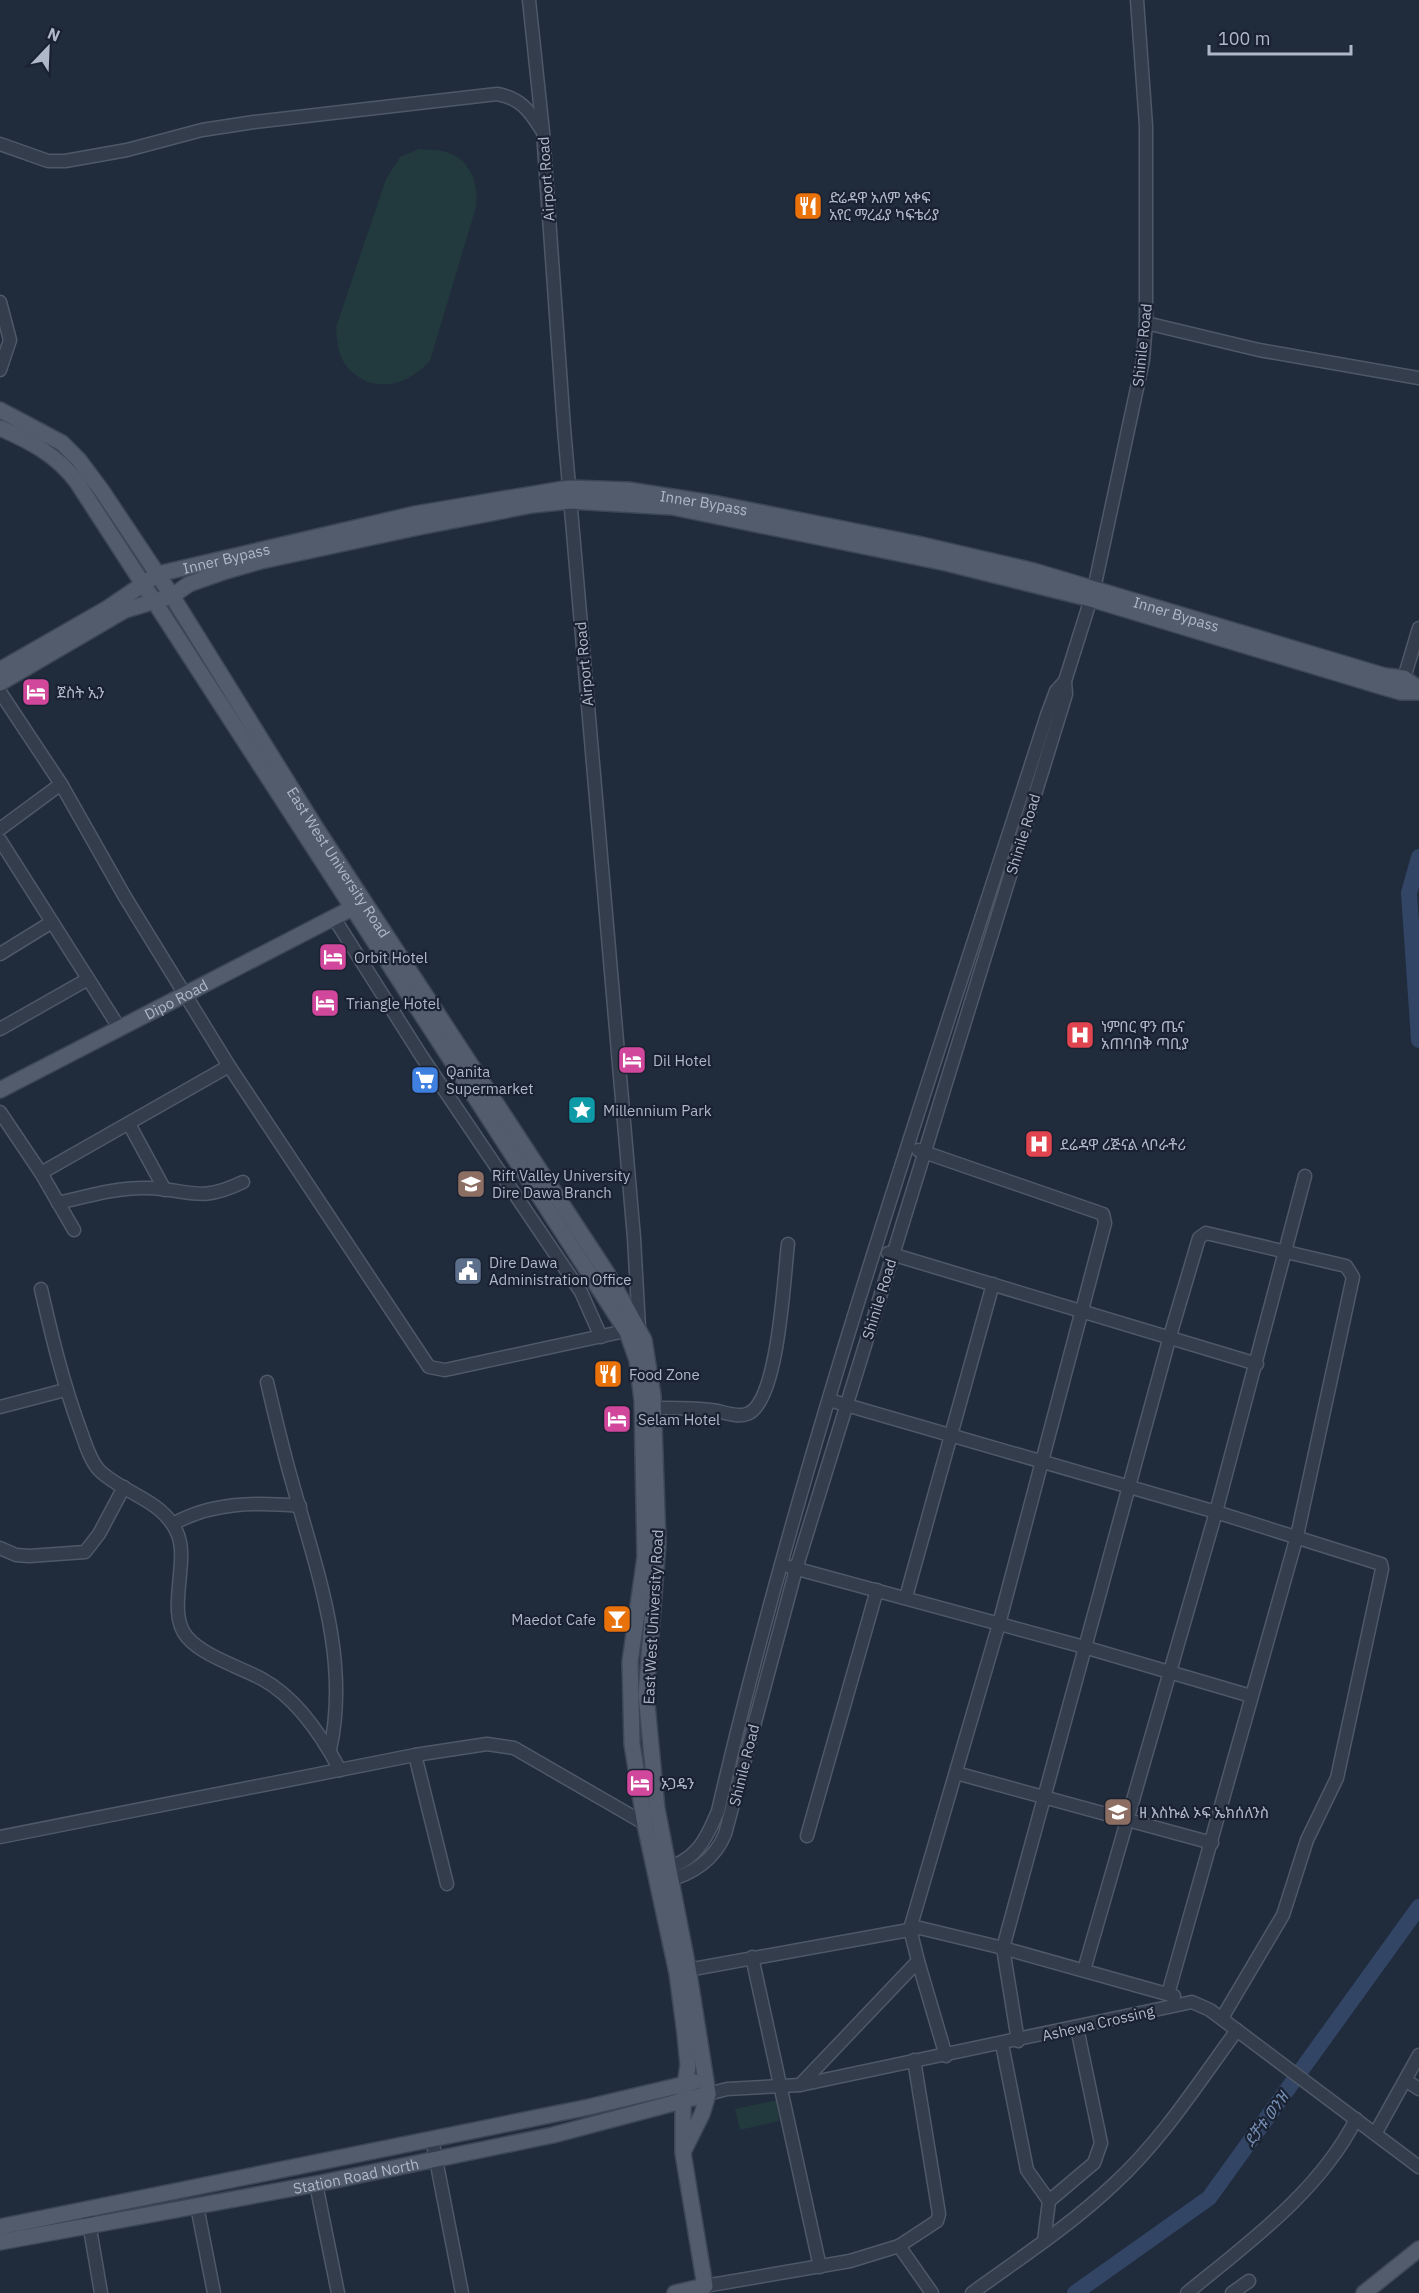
<svg xmlns="http://www.w3.org/2000/svg" width="1419" height="2293" viewBox="0 0 1419 2293" font-family="'IBM Plex Sans','Noto Sans Ethiopic',sans-serif">
  <style>
    .green { fill: #22393d }
    .lines { fill: none; stroke-linecap: round; stroke-linejoin: round }
    .river { stroke: #324565; stroke-width: 16 }
    .minor-casing { stroke: #4f5867; stroke-width: 15 }
    .major-casing { stroke: #3d4655; stroke-width: 18 }
    .minor { stroke: #343d4c; stroke-width: 12 }
    .major { stroke: #525c6c; stroke-width: 15 }
    .labels { text-anchor: middle; dominant-baseline: central; stroke-width: 4.5; stroke-linejoin: round; paint-order: stroke }
    .street-label { font-size: 15px; fill: #afb8c8; stroke: #1a2231 }
    .poi-label { font-size: 15px; fill: #afb8c8; stroke: #1a2231; text-anchor: start }
    .water-label { font-size: 16px; font-style: italic; fill: #748db2; stroke: #1a2231 }
  </style>
  <rect width="100%" height="100%" fill="#202b3c"/>
  <g class="green">
    <path d="M419 149C427 150 436 149 443 151 470 157 479 183 476 207L430 361C408 385 374 396 348 368 338 357 337 341 336 327L386 179 400 157Z"/>
    <polygon points="777,2100 779,2121 740,2130 735,2109"/>
  </g>
  <g class="lines">
    <g class="river">
      <polyline points="1419,857 1409,893 1419,1040"/>
      <polyline points="1075,2293 1209,2198 1419,1907"/>
    </g>
    <g class="minor-casing">
      <g id="minor">
        <path d="M0 144 48 161H65L127 150 202 130 254 122 497 94C520 98 529 110 541 129"/>
        <polyline points="0,302 10,340 0,370"/>
        <polyline points="1146,323 1259,350 1419,378"/>
        <polyline points="1402,685 1419,628"/>
        <polyline points="0,692 61,784 125,897 229,1066 429,1367 445,1370 639,1328 634,1238 564,428 543,132 529,0"/>
        <polyline points="0,829 61,784"/>
        <polyline points="0,840 120,1029"/>
        <polyline points="334,918 422,1057 581,1292 601,1337"/>
        <polyline points="0,954 52,922"/>
        <polyline points="0,1029 88,979"/>
        <polyline points="0,1112 41,1173 74,1230"/>
        <polyline points="129,1124 165,1190"/>
        <polyline points="41,1173 229,1066"/>
        <path d="M58 1203C88 1196 118 1187 149 1188 193 1190 199 1203 243 1182"/>
        <polyline points="888,1253 1257,1364"/>
        <path d="M41 1289C52 1337 63 1383 80 1429 85 1442 89 1459 99 1470 123 1494 165 1500 178 1535 189 1563 166 1613 187 1637 203 1656 240 1667 262 1679 297 1698 322 1736 340 1770"/>
        <path d="M267 1382C275 1416 283 1451 293 1485 317 1572 350 1659 330 1750"/>
        <polyline points="829,1400 1216,1512 1381,1564 1382,1569 1337,1778 1307,1840 1283,1915 1222,2018"/>
        <polyline points="0,1407 65,1390"/>
        <path d="M647 1408C668 1408 690 1407 711 1410 722 1411 736 1418 747 1414 779 1403 784 1274 788 1244"/>
        <path d="M173 1524C212 1502 255 1502 300 1506"/>
        <polyline points="0,1548 16,1555 29,1556 85,1552 99,1534 124,1487"/>
        <polyline points="790,1567 1084,1647 1251,1696"/>
        <polyline points="906,1597 993,1284"/>
        <polyline points="415,1755 447,1884"/>
        <polyline points="956,1773 1212,1843"/>
        <polyline points="807,1836 877,1590"/>
        <polyline points="0,1837 415,1755 487,1744 514,1748 649,1826"/>
        <path d="M661 1869C695 1863 706 1840 718 1811 804 1440 931 1078 1047 715L1056 691 1065 681"/>
        <path d="M663 1882C691 1875 714 1861 725 1834L796 1569 1063 704 1066 694 1065 681 1094 589 1143 360 1146 323V126L1137 0"/>
        <polyline points="752,1957 820,2267"/>
        <polyline points="918,1961 946,2056"/>
        <polyline points="1084,1970 1216,1512 1305,1176"/>
        <polyline points="682,1971 920,1928 1003,1948 1174,1996"/>
        <polyline points="1018,2041 1003,1948 1170,1336 1199,1238 1206,1233 1346,1266 1353,1277 1297,1536 1168,1994"/>
        <polyline points="1002,2044 1027,2170 1049,2201"/>
        <polyline points="1407,2081 1419,2089"/>
        <polyline points="800,2085 918,1961 910,1929 999,1624 1105,1223 1103,1214 918,1150"/>
        <polyline points="708,2094 727,2089 800,2085 1192,2002 1210,2010 1419,2167"/>
        <polyline points="1375,2134 1419,2055"/>
        <polyline points="432,2139 462,2293"/>
        <polyline points="316,2184 338,2293"/>
        <polyline points="197,2206 214,2293"/>
        <polyline points="88,2217 101,2293"/>
        <polyline points="1044,2241 1049,2201 1094,2163 1101,2143 1077,2028"/>
        <polyline points="899,2246 932,2293"/>
        <polyline points="705,2286 850,2261 899,2246 937,2221 939,2214 914,2060"/>
        <path d="M972 2293C1020 2258 1071 2225 1114 2184 1162 2140 1199 2082 1237 2030"/>
        <path d="M1187 2293C1248 2243 1320 2191 1356 2119"/>
        <polyline points="1232,2293 1249,2281"/>
      </g>
    </g>
    <g class="major-casing">
      <g id="major">
        <path id="s1" d="M0 410 62 443 79 460 102 491 172 596 316 828 607 1273 644 1340 653 1396 658 1544 646 1694 657 1809 688 1968 708 2094 702 2114 684 2150"/>
        <path d="M0 428C30 441 57 455 77 482L587 1270 627 1332 637 1360 642 1400 645 1557 630 1662 632 1744 645 1825 677 1973 685 2034 688 2065 683 2099V2153L705 2286 675 2293"/>
        <path id="s2" d="M0 670 108 608 158 574 415 514 569 488 628 490 718 504 918 544 1034 571 1385 676 1404 678 1419 689"/>
        <polyline points="0,683 125,610 172,596 189,584 226,571 261,561 419,527 532,505 570,501 672,507 946,563 1091,599 1383,687 1401,692 1419,692"/>
        <path id="s3" d="M0 1090 360 904"/>
        <polyline points="0,2227 589,2107 694,2082"/>
        <path id="s4" d="M0 2242 316 2184 553 2135 708 2094"/>
        <polyline points="1364,2293 1419,2249"/>
      </g>
    </g>
    <use href="#minor" class="minor"/>
    <use href="#major" class="major"/>
  </g>
  <defs>
    <g id="restaurant-square" transform="scale(1.5)"><rect x="-9" y="-9" width="18" height="18" rx="4" fill="#e8710a" stroke="#1a2231"/><path d="M-5-6h1v4h1v-4h1v4h1v-4h1v5L-1.5 .5V6h-2V.5L-5-1ZM5-6V6H3V1.5H1.5Q1.5-4 5-6Z" fill="#fff"/></g>
    <g id="hotel-square" transform="scale(1.5)"><rect x="-9" y="-9" width="18" height="18" rx="4" fill="#d1479c" stroke="#1a2231"/><path d="M-6-4.5h1.5V1H6V5H4.5V3h-9V5H-6ZM-4 0a1.8 1.8 0 1 1 3.6 0ZM.5 0V-2.5h3Q6-2.5 6 0Z" fill="#fff"/></g>
    <g id="hospital-square" transform="scale(1.5)"><rect x="-9" y="-9" width="18" height="18" rx="4" fill="#e0444e" stroke="#1a2231"/><path d="M-5-5h3v3.5h4V-5h3V5h-3V1.5h-4V5h-3Z" fill="#fff"/></g>
    <g id="supermarket-square" transform="scale(1.5)"><rect x="-9" y="-9" width="18" height="18" rx="4" fill="#3f7fe0" stroke="#1a2231"/><path d="M-6-5.5h2.5l.6 2H6L4.5 2H-2.5L-4.4-4H-6ZM-1.5 3.2a1.3 1.3 0 1 0 .1 0ZM3 3.2a1.3 1.3 0 1 0 .1 0Z" fill="#fff"/></g>
    <g id="sight-square" transform="scale(1.5)"><rect x="-9" y="-9" width="18" height="18" rx="4" fill="#0f9aa8" stroke="#1a2231"/><path d="M0-6L1.8-2.2L6-1.7L2.9 1.2L3.7 5.4L0 3.3L-3.7 5.4L-2.9 1.2L-6-1.7L-1.8-2.2Z" fill="#fff"/></g>
    <g id="university-square" transform="scale(1.5)"><rect x="-9" y="-9" width="18" height="18" rx="4" fill="#8d6e63" stroke="#1a2231"/><path d="M0-5L7-2L0 1L-7-2ZM-4 1L0 2.5L4 1V4Q0 6-4 4Z" fill="#fff"/></g>
    <g id="civic-square" transform="scale(1.5)"><rect x="-9" y="-9" width="18" height="18" rx="4" fill="#5c6f8a" stroke="#1a2231"/><path d="M-.6-6.5H3V-4.5H.6V-3L4-1V1h2V6H-6V1h2V-1L-.6-3ZM-1.2 2.5V6h2.4V2.5Z" fill="#fff"/></g>
    <g id="bar-square" transform="scale(1.5)"><rect x="-9" y="-9" width="18" height="18" rx="4" fill="#e8710a" stroke="#1a2231"/><path d="M-6-5H6L.8 .8V4.5H3.5V6h-7V4.5H-.8V.8Z" fill="#fff"/></g>
    <g id="school-square" transform="scale(1.5)"><rect x="-9" y="-9" width="18" height="18" rx="4" fill="#8d6e63" stroke="#1a2231"/><path d="M0-5L7-2L0 1L-7-2ZM-4 1L0 2.5L4 1V4Q0 6-4 4Z" fill="#fff"/></g>
  </defs>
  <g fill-rule="evenodd">
    <use href="#restaurant-square" x="808" y="206"/>
    <use href="#hotel-square" x="36" y="692"/>
    <use href="#hotel-square" x="333" y="957"/>
    <use href="#hotel-square" x="325" y="1003"/>
    <use href="#hospital-square" x="1080" y="1035"/>
    <use href="#hotel-square" x="632" y="1060"/>
    <use href="#supermarket-square" x="425" y="1080"/>
    <use href="#sight-square" x="582" y="1110"/>
    <use href="#hospital-square" x="1039" y="1144"/>
    <use href="#university-square" x="471" y="1184"/>
    <use href="#civic-square" x="468" y="1271"/>
    <use href="#restaurant-square" x="608" y="1374"/>
    <use href="#hotel-square" x="617" y="1419"/>
    <use href="#bar-square" x="617" y="1619"/>
    <use href="#hotel-square" x="640" y="1783"/>
    <use href="#school-square" x="1118" y="1812"/>
  </g>
  <g class="labels">
    <g class="street-label">
      <text transform="translate(546 179) rotate(-94)">Airport Road</text>
      <text transform="translate(1142 345) rotate(-84)">Shinile Road</text>
      <text stroke="none"><textPath href="#s2" startOffset="741">Inner Bypass</textPath></text>
      <text stroke="none"><textPath href="#s2" startOffset="255">Inner Bypass</textPath></text>
      <text stroke="none"><textPath href="#s2" startOffset="1227">Inner Bypass</textPath></text>
      <text transform="translate(584 664) rotate(-95)">Airport Road</text>
      <text transform="translate(1023 834) rotate(-73)">Shinile Road</text>
      <text stroke="none"><textPath href="#s1" startOffset="573">East West University Road</textPath></text>
      <text stroke="none"><textPath href="#s3" startOffset="198">Dipo Road</textPath></text>
      <text transform="translate(879 1299) rotate(-73)">Shinile Road</text>
      <text transform="translate(653 1617) rotate(-87)">East West University Road</text>
      <text transform="translate(744 1765) rotate(-76)">Shinile Road</text>
      <text transform="translate(1098 2023) rotate(-13)">Ashewa Crossing</text>
      <text stroke="none"><textPath href="#s4" startOffset="362">Station Road North</textPath></text>
    </g>
    <g class="poi-label">
      <text x="829" y="197">ድሬዳዋ አለም አቀፍ<tspan x="829" dy="17">አየር ማረፊያ ካፍቴሪያ</tspan></text>
      <text x="57" y="692">ጀስት ኢን</text>
      <text x="354" y="957">Orbit Hotel</text>
      <text x="346" y="1003">Triangle Hotel</text>
      <text x="1101" y="1026">ነምበር ዋን ጤና<tspan x="1101" dy="17">አጠባበቅ ጣቢያ</tspan></text>
      <text x="653" y="1060">Dil Hotel</text>
      <text x="446" y="1071">Qanita<tspan x="446" dy="17">Supermarket</tspan></text>
      <text x="603" y="1110">Millennium Park</text>
      <text x="1060" y="1144">ደሬዳዋ ሪጅናል ላቦራቶሪ</text>
      <text x="492" y="1175">Rift Valley University<tspan x="492" dy="17">Dire Dawa Branch</tspan></text>
      <text x="489" y="1262">Dire Dawa<tspan x="489" dy="17">Administration Office</tspan></text>
      <text x="629" y="1374">Food Zone</text>
      <text x="638" y="1419">Selam Hotel</text>
      <text x="596" y="1619" text-anchor="end">Maedot Cafe</text>
      <text x="661" y="1783">ኦጋዴን</text>
      <text x="1139" y="1812">ዘ እስኩል ኦፍ ኤክሰለንስ</text>
    </g>
    <g class="water-label">
      <text transform="translate(1266 2119) rotate(-54)">ደቻቱ ወንዝ</text>
    </g>
  </g>
  <g transform="translate(48 48) rotate(23)" stroke="#1a2231" stroke-width="4.5" paint-order="stroke">
  <path d="M0-4.5L10 22L0 15L-10 22Z" fill="#afb8c8"/>
  <text y="-9" font-size="16" font-weight="bold" text-anchor="middle" fill="#afb8c8">N</text>
  </g>
  <path d="M1209 45v9h142v-9" fill="none" stroke="#afb8c8" stroke-width="3"/>
  <text x="1218" y="45" font-size="18" fill="#afb8c8" stroke="#1a2231" stroke-width="4.5" paint-order="stroke">100 m</text>
</svg>
